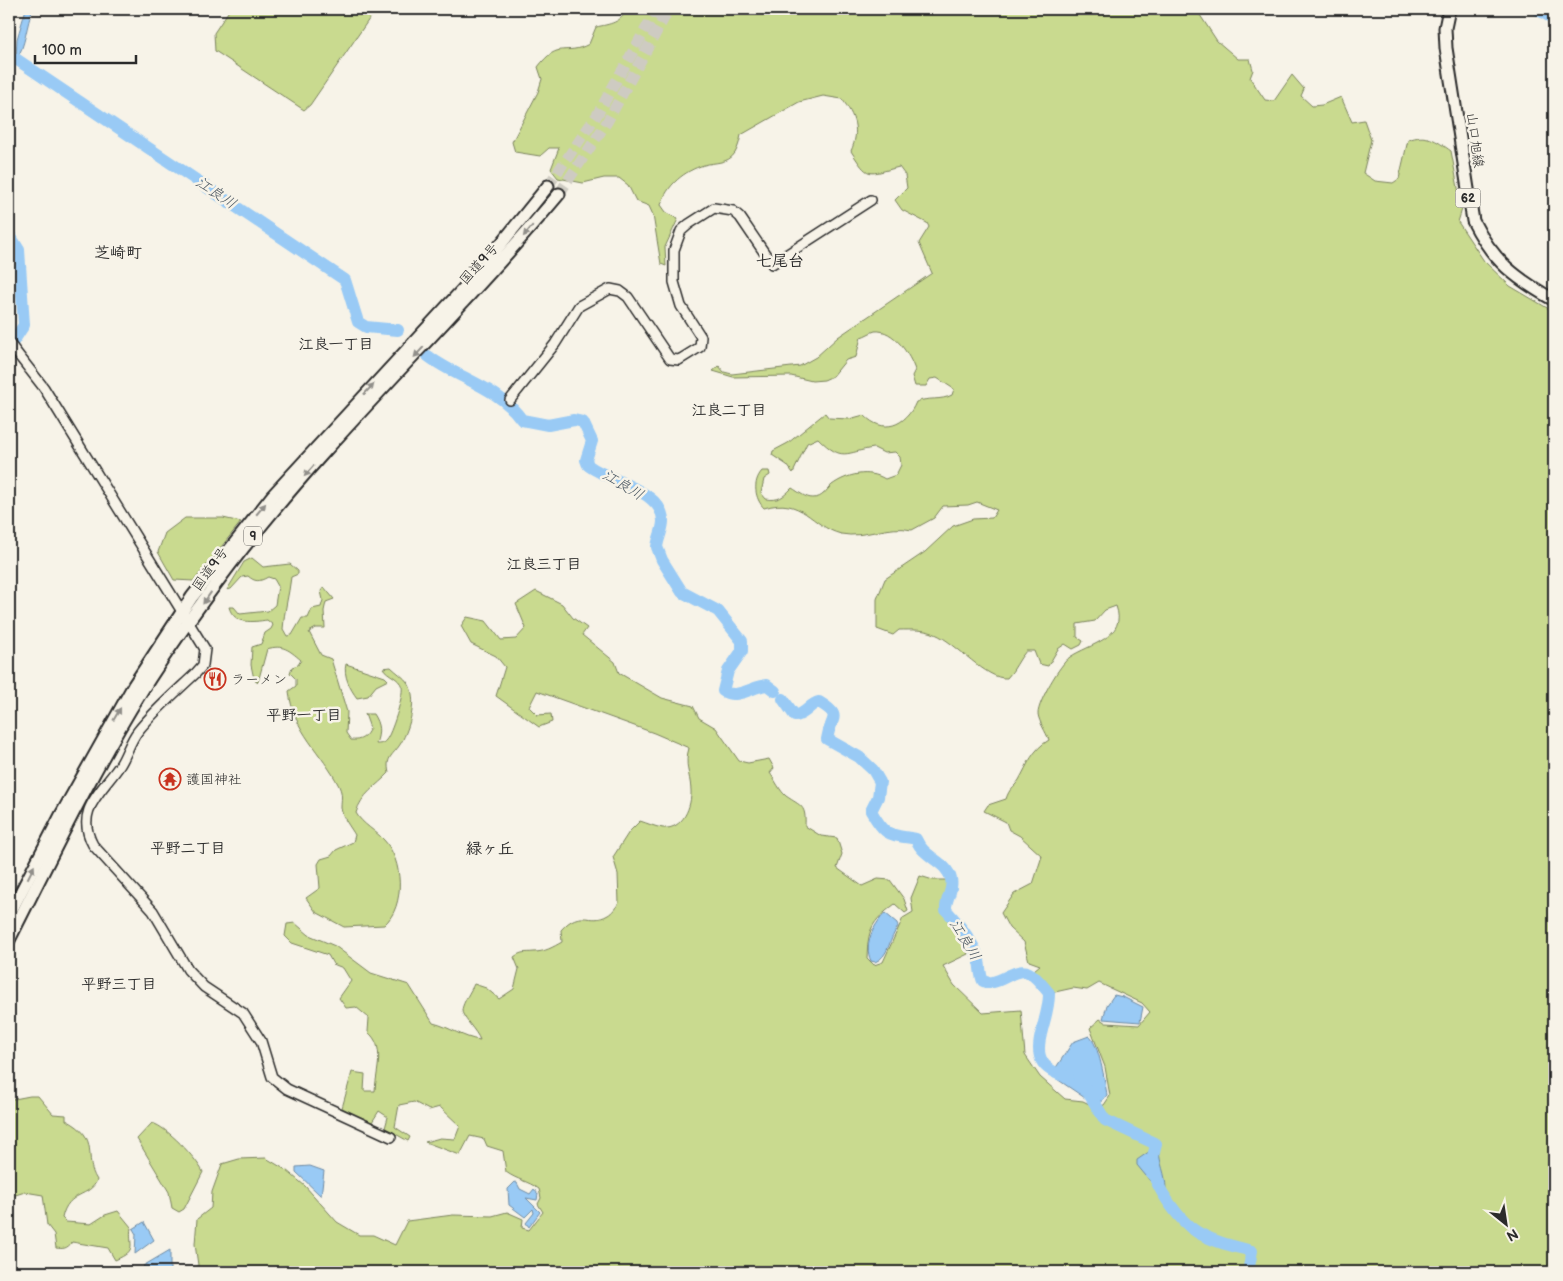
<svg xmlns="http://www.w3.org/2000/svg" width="1563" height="1281" viewBox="0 0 1563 1281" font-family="'Balsamiq Sans','Klee One',sans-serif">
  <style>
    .green { fill: #c9da8f; stroke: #7a825d }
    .water { fill: #99caf5; stroke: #6d8aa4 }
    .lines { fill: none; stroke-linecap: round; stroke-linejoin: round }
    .river { stroke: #99caf5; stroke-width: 12 }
    .trunk-tunnel { stroke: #cecbc2; stroke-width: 11; stroke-dasharray: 11 5.5; stroke-linecap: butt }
    .tertiary-casing { stroke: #2b2b2b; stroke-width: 12 }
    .primary-casing { stroke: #2b2b2b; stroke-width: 15 }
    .trunk-casing { stroke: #2b2b2b; stroke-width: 15 }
    .tertiary { stroke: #f7f3e8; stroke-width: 9 }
    .primary { stroke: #f7f3e8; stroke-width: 11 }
    .trunk { stroke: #f7f3e8; stroke-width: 11 }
    .oneway { fill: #918f8a }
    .labels { text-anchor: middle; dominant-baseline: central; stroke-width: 5; stroke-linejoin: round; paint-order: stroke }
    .shield { fill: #f7f3e8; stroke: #686764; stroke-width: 1 }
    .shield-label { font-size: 12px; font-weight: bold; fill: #2b2b2b }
    .street-label { font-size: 14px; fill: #2b2b2b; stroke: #f7f3e8 }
    .poi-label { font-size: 14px; fill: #2b2b2b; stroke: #f7f3e8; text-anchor: start }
    .water-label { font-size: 15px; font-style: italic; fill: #46535e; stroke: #f7f3e8 }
    .neighbourhood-label { font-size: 15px; font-weight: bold; fill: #2b2b2b; stroke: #f7f3e8 }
    .quarter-label { font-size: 16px; font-weight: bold; fill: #2b2b2b; stroke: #f7f3e8 }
  </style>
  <rect width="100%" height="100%" fill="#f7f3e8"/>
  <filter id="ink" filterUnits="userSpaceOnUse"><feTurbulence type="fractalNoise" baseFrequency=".02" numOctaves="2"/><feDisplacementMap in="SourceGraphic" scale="10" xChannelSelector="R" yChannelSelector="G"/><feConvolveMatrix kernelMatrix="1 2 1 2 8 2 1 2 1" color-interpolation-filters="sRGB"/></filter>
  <g filter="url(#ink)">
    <g class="green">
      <polygon points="230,9 376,9 310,105 304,110 215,51 214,33"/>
      <path d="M627 9H1196L1217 41 1238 59H1250L1253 70 1250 78 1265 100 1274 101 1292 75 1304 89 1301 96 1312 106 1322 105 1341 97 1352 122 1364 120 1371 140 1363 173 1375 181 1393 183 1399 179 1408 140C1426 133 1436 140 1451 151L1462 209 1458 222 1484 261 1510 286 1554 312V1272H199L195 1244 197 1219 211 1208 212 1192 222 1164 239 1159 266 1158 286 1170 305 1186 337 1222 359 1235H373L395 1245 407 1221 453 1215 492 1216 507 1212 523 1219 522 1228 529 1230 543 1212 538 1204 541 1198 539 1189C528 1181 517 1180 506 1172L503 1151 487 1146 484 1139 470 1136 460 1155 425 1142 440 1138 455 1139 460 1126 440 1107 429 1110 414 1102 399 1105 395 1127 410 1137 408 1141 385 1128 388 1117 379 1111 372 1122 342 1108 352 1072 365 1074 364 1091H375C376 1070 386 1047 368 1032L369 1018 356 1007 346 1008 339 998 351 981 343 968 333 964 328 955 292 943 285 936 287 924 295 923 309 935 335 946 371 973 409 985 433 1023C450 1027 463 1038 480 1040 477 1031 461 1016 462 1010 463 1002 471 991 474 984L486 988 499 999 514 989 519 969 514 957C522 951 525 953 534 952 545 952 553 947 562 942L561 930C581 907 590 926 608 915 612 913 616 907 619 903L618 874 613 857 629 832 640 821C647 823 655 827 663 828 683 830 692 806 691 790 690 773 684 765 689 748L654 733 537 691 529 707 537 715 551 714 552 722 539 727 496 696 505 667 496 656 471 644 461 626 467 617 486 621 501 640 516 639 526 628 516 604 536 591 562 604 573 618 587 628 582 635 615 662 619 673 662 698 693 706 699 718 716 728 739 761 748 763 769 759 774 768 770 773C775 780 780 791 786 796 802 807 806 805 805 826L821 836 837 838 842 854 837 868 862 886 878 879 890 880 904 899 908 911 905 913 895 904C871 922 868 929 867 958L874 965 883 962 903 918 913 912 911 898 920 876 933 880H947L945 915 959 933 968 954 943 966 954 985 983 1013 1021 1010 1025 1055 1040 1077 1065 1099 1083 1101 1095 1107 1104 1105 1110 1096 1105 1067 1090 1028 1100 1019 1106 1023 1139 1025 1150 1012 1142 1003 1099 983 1087 990 1073 988 1055 992 1045 987 1034 970 1040 965 1029 961 1024 942 1009 928 1001 913 1014 894 1033 884 1042 856 1020 836 1009 830 1006 822 984 811 988 805 1006 799C1010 787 1013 789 1019 780 1028 764 1032 750 1049 740 1046 732 1039 722 1038 714 1038 702 1060 664 1070 657 1089 644 1128 638 1116 606L1105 610 1095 621 1077 624V637L1083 641 1081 645 1073 649 1065 644 1058 649 1048 666 1039 664 1034 651H1026C1018 660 1015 670 1007 678 986 680 957 643 935 634 924 629 911 630 899 630L893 635 877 629V599L885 579 925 552 953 526 973 519 992 518 997 510 977 502 968 505 943 506 934 518 912 530C888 524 865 539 841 534 810 526 803 496 764 508 755 499 752 482 762 471H769L770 475 764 479 761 493 766 499C779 501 783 497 792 488 799 492 805 498 813 498 823 498 826 490 832 485 847 474 869 469 885 479L896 475 901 465 900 457 895 452 884 453 874 448C845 452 843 463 818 438L807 443 793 473 787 465 772 455 773 451 788 443 825 413 829 418 849 419 864 415C883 435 906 426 916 402 928 397 941 401 952 395L954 389 937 378 930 379 926 386H915L912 376 915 370C910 355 894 329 875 331 871 332 865 336 861 337L856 357 846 360 833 376 824 380 812 381 791 376 733 377 713 371 719 366 724 372 732 374 800 366 816 357 838 337 932 273 919 243 929 227 927 223 902 210 895 200 907 188 905 175 899 167C867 175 869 179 851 151 860 131 855 116 842 99L823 96 799 102 741 135C740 140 738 148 735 153 728 164 715 162 704 165 684 171 667 185 661 205L666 212 678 219 665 247 666 266 661 264 653 215 649 206 636 201 628 185 619 178H604L583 183 558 178 551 169 559 148H549L540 156 515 152 512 142 538 92 542 79 538 67C559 39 565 57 589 44L596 27C610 24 621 23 627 9Z"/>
      <polygon points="185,518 223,518 241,522 194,581 174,580 158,552 165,533"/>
      <path d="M252 558 263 567 290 564 298 571V574L291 577C289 595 284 611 283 629L287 636 292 635 302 618H308L312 609 321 607 323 600 321 591 324 587 334 599 326 602 324 611 325 628H316L309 632 321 655 331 659 347 712 346 733 351 740C361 741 366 737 370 728L365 714H373C380 725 380 732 376 744 380 744 383 744 386 740 391 735 404 695 402 687 399 677 388 676 383 668L391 667C396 672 404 677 408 683 418 699 410 727 401 743 394 755 385 756 389 773 377 786 361 794 356 813 362 824 376 831 384 840 403 860 406 906 384 925L344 927 316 912 306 898 320 888 318 864 321 859 331 856 336 850 353 842 355 835C351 828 342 817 341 808 341 799 343 795 339 786 322 752 293 732 289 691L296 686V679L290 673 292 667 298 665 301 660C289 650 283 644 267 649L258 682 254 679 251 665 252 647 261 644 265 633 271 629 273 625 267 620C253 622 234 625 229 607H234L240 614 268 611 275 605 278 586 274 579 268 577C259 582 255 582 248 576L242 577 231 589 227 590 244 562Z"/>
      <path d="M346 664 385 677 388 680 376 686 368 696 357 698C350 689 343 675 346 664Z"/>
      <path d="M30 1096H38L53 1114 66 1115V1120C102 1138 82 1157 97 1180 90 1198 68 1190 62 1218L66 1222 91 1224 105 1215 118 1211 131 1227C128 1246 139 1250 115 1260L108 1248 72 1242C67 1249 63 1249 56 1248L54 1234 47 1225 43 1195 25 1192 9 1197V1100Z"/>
      <path d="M152 1123C167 1127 196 1158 203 1172L184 1209 179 1212 172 1208 169 1192 137 1139Z"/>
    </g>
    <g class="water">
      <path d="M26 9H33C26 24 26 47 16 59L17 39Z"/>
      <path d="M885 913 897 923 898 927C889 938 889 957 875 962L871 961C863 944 874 925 885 913Z"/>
      <polygon points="1114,995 1123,997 1143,1007 1140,1022 1103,1019 1107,1005"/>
      <path d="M1089 1036C1099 1044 1105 1082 1107 1095L1102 1101 1091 1102 1051 1075 1073 1042Z"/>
      <path d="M1153 1149H1159C1159 1163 1166 1174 1166 1189L1160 1193 1137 1165V1160Z"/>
      <polygon points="310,1166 324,1171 321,1196 296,1172 296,1167"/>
      <polygon points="515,1182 517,1183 520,1189 530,1194 534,1189 538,1194 537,1200 526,1198 540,1212 529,1227 526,1223 534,1213 533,1209 525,1217 509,1205 508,1189"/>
      <polygon points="144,1222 154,1240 135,1254 136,1234 133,1229"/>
      <polygon points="170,1250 170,1272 150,1272 143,1266"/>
    </g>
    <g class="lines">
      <g class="river">
        <polyline points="1537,9 1554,19"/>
        <polyline points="16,59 345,280 358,322 366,327 398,330"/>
        <polyline points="9,234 19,250 24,325 9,348"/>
        <path d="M428 356C458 379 499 387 522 420L548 425 574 420 583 422 592 441 586 460 588 465C605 480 663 490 663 521 663 530 658 538 657 547L662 560 682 592 718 611 742 641V651L728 671 723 691C737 700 753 686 767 685L775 691"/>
        <path d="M783 699 795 716C807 714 809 704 819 702 844 717 830 717 827 739L859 757 873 770 880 782 878 797 871 811C886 837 888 834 916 839 924 859 946 860 951 879 954 890 945 899 946 910 958 923 972 940 978 957 981 965 979 973 983 981 996 989 1015 965 1029 973 1036 976 1043 986 1049 993 1050 1027 1016 1064 1068 1077"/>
        <path d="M1086 1089 1105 1120 1156 1144C1155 1151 1151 1160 1152 1167 1155 1187 1180 1222 1197 1232 1214 1242 1233 1246 1252 1251L1248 1272"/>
      </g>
      <g class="trunk-tunnel">
        <polyline points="548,186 597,115 657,9"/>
        <polyline points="559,194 607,122 669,9"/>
      </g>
      <g class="tertiary-casing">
        <g id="tertiary">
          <path d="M9 343 44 388 205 649 203 665 195 674C176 692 155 710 138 731 130 741 127 754 120 765 102 792 74 810 93 845L153 911 188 970 204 987 243 1013 261 1041 272 1077 287 1089 391 1137"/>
          <polyline points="510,400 555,344 579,306 610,289 620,291 628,297 670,359 679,360 700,347 701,337 681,306 674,282 674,250 681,231 689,224 714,208 733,211 740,217 772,264 871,200"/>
        </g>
      </g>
      <g class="primary-casing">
        <path id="primary" d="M1449 9 1445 28 1446 48 1473 221C1493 261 1515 278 1554 300"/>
      </g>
      <g class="trunk-casing">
        <g id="trunk">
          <polyline points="9,915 61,815 134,685 192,597 273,495 476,275 548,186"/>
          <path d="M9 940C51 857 92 771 141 692 168 649 199 606 230 565 330 434 453 321 559 194"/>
        </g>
      </g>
      <use href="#tertiary" class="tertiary"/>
      <use href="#primary" class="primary"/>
      <use href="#trunk" class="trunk"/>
    </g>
    <defs><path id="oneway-solid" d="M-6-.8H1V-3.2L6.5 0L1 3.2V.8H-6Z" transform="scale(1.25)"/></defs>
    <g class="oneway">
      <use href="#oneway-solid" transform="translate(528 231) rotate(130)"/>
      <use href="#oneway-solid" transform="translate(419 352) rotate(133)"/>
      <use href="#oneway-solid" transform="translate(369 389) rotate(-47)"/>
      <use href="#oneway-solid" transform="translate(309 471) rotate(131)"/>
      <use href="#oneway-solid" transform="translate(261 509) rotate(-50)"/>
      <use href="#oneway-solid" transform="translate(207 598) rotate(125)"/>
      <use href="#oneway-solid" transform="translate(117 714) rotate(-60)"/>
      <use href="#oneway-solid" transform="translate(31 872) rotate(-63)"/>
    </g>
  </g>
  <defs>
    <g id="restaurant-ring" transform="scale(1.125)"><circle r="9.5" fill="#f7f3e8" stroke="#c8321e" stroke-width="1.5"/><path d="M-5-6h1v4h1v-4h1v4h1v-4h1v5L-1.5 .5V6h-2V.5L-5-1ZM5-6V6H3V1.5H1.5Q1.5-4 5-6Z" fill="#c8321e"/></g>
    <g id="temple-ring" transform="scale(1.125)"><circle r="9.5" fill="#f7f3e8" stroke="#c8321e" stroke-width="1.5"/><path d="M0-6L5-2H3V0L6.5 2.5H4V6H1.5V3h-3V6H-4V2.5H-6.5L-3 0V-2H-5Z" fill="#c8321e"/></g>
  </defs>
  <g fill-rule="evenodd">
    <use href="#restaurant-ring" x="215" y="679"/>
    <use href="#temple-ring" x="170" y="779"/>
  </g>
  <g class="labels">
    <g class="shield">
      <rect x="1455.5" y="188.5" width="25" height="19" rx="4"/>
      <rect x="244" y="526.5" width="18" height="19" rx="4"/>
    </g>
    <g class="shield-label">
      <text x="1468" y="198">62</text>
      <text x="253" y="536">9</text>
    </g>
    <g class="street-label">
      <text transform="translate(1475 140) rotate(82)">山口旭線</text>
      <text transform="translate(479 264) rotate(-48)">国道9号</text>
      <text transform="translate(210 569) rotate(-54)">国道9号</text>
    </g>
    <g class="poi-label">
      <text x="231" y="679">ラーメン</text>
      <text x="186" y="779">護国神社</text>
    </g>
    <g class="water-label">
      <text transform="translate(216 193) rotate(34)">江良川</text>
      <text transform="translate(623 485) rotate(31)">江良川</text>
      <text transform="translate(965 940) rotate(59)">江良川</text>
    </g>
    <g class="neighbourhood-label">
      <text x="336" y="344">江良一丁目</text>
      <text x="729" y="410">江良二丁目</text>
      <text x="544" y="564">江良三丁目</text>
      <text x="304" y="715">平野一丁目</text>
      <text x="188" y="848">平野二丁目</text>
      <text x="119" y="984">平野三丁目</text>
    </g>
    <g class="quarter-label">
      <text x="118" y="253">芝崎町</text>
      <text x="780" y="261">七尾台</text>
      <text x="490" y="849">緑ヶ丘</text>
    </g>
  </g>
  <rect width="1563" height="1281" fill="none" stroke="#f7f3e8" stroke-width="30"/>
  <rect x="15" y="15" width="1533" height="1251" fill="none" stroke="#2b2b2b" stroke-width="2" filter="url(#ink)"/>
  <g transform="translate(1506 1224) rotate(150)" stroke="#f7f3e8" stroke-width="4" paint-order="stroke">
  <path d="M0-4L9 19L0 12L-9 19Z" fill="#2b2b2b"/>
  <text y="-8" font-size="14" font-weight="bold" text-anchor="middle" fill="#2b2b2b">N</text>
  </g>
  <path d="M35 55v8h101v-8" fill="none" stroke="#2b2b2b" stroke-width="2.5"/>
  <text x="42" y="55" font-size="15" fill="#2b2b2b" stroke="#f7f3e8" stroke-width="4" paint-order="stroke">100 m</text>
</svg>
